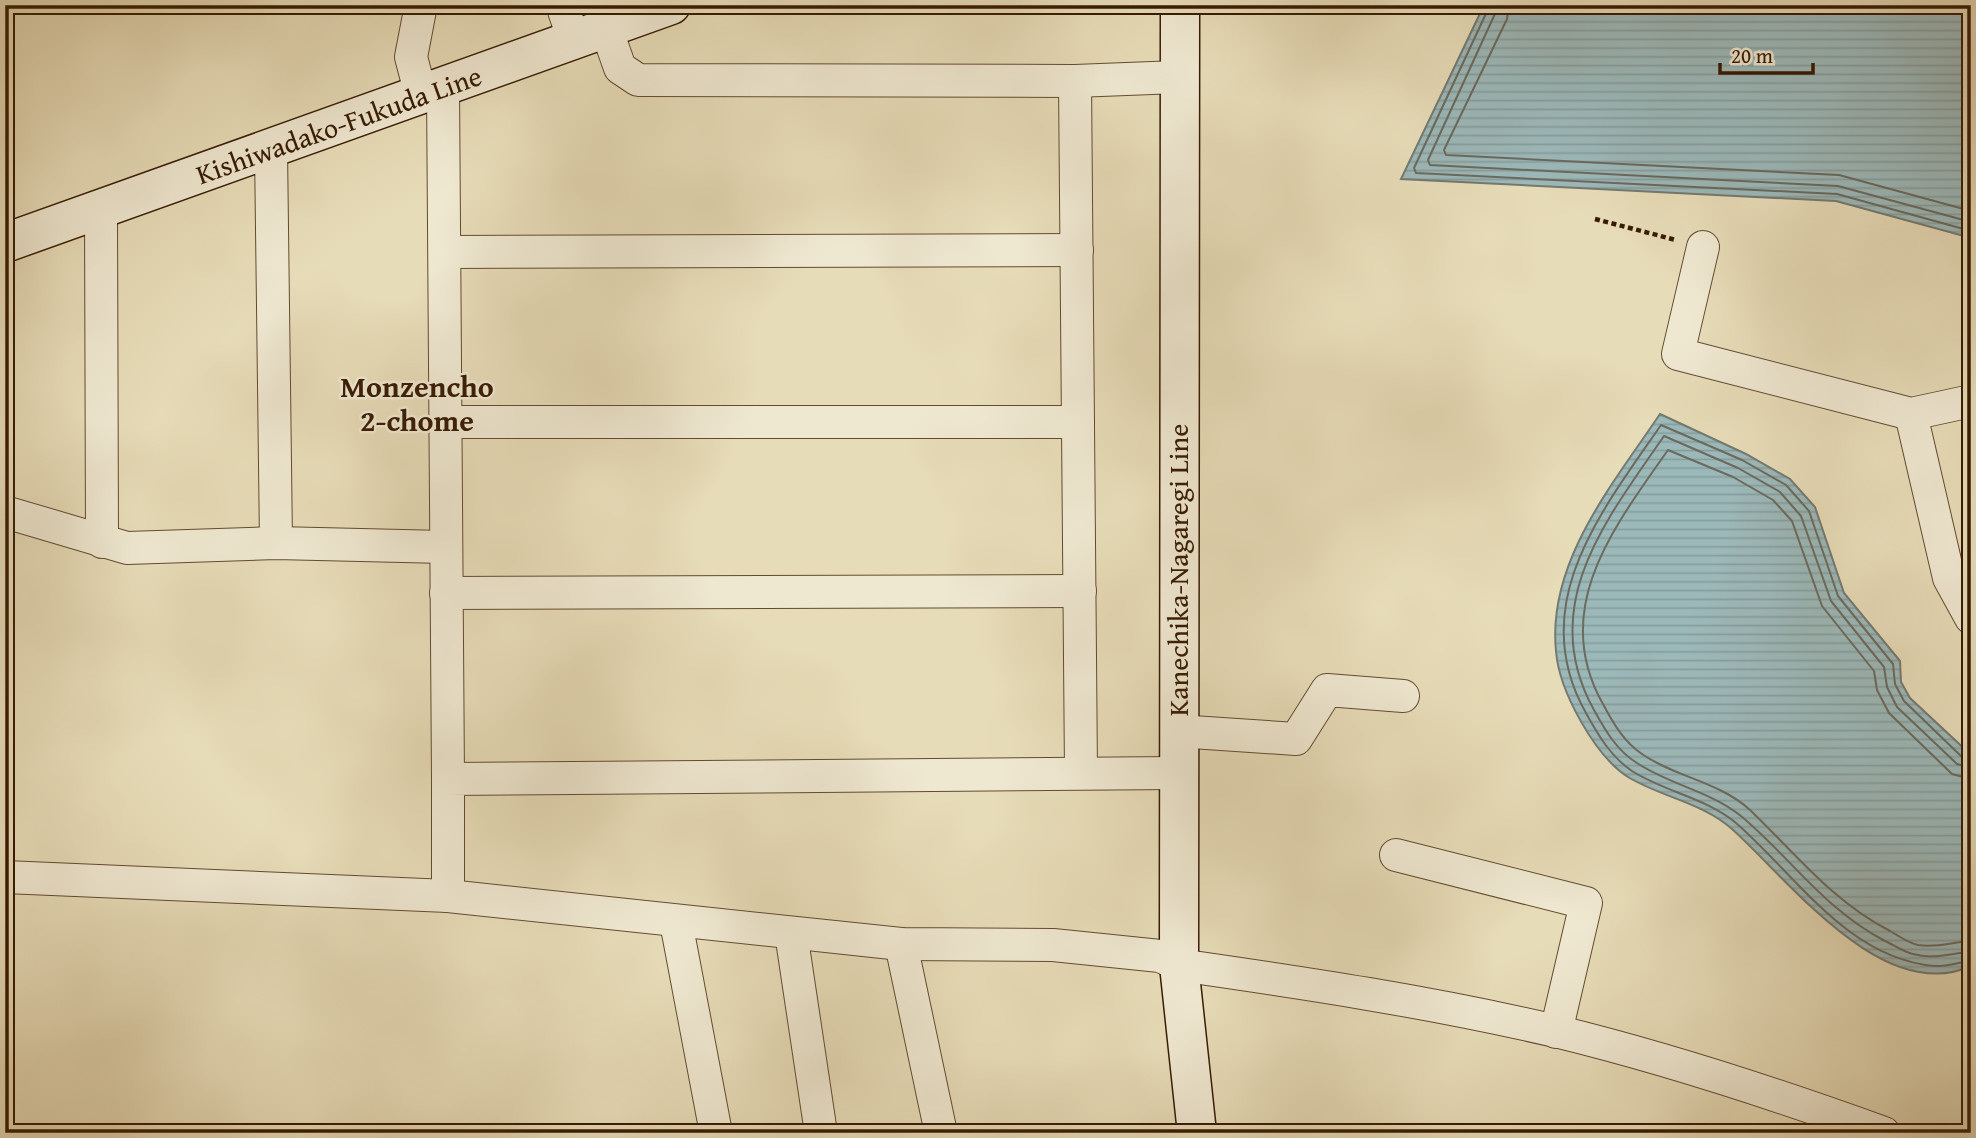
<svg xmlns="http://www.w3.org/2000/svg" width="1976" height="1138" viewBox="0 0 1976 1138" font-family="'Gentium Book Plus',serif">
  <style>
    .water { fill: url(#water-rules); stroke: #747a71; stroke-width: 2 }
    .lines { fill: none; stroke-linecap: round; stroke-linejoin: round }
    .shore { stroke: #6a6a5e; stroke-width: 2 }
    .street-casing { stroke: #634b30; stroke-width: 34 }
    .secondary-casing { stroke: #371b03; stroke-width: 41 }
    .path { stroke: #371b03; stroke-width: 4.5; stroke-dasharray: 5 3.5; stroke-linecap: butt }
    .street { stroke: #efe8d1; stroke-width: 32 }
    .secondary { stroke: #efe8d1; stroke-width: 38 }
    .labels { text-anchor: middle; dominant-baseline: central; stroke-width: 5; stroke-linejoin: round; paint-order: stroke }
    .street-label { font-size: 28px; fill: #371b03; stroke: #efe8d1 }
    .neighbourhood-label { font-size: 30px; font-weight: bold; fill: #371b03; stroke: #efe8d1 }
  </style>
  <defs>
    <pattern id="water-rules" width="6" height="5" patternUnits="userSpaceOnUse" patternTransform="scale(1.75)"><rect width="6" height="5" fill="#9cb9ba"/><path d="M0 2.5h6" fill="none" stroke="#879e9e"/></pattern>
  </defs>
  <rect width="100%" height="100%" fill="#e7dcb8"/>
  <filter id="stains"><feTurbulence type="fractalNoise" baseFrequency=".00286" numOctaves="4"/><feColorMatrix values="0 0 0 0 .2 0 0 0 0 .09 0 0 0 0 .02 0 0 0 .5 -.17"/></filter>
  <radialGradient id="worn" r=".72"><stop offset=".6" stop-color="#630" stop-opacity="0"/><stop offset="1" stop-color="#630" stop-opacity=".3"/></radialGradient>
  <g class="water">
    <polygon points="1484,5 1971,5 1971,238 1836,201 1401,179"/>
    <path d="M1660 414 1746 454 1790 479 1815 507 1844 593 1900 661 1901 682 1910 698 1971 755V966C1883 1006 1788 879 1732 829 1703 803 1661 797 1628 777 1595 756 1559 691 1556 651 1547 562 1613 484 1660 414Z"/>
  </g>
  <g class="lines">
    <g class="shore">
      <polyline points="1490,5 1414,168 1416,173 1837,194 1971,231"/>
      <polyline points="1499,5 1428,160 1430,165 1838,186 1971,222"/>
      <polyline points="1509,5 1507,19 1444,150 1446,155 1839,175 1971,211"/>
      <path d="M1971 760 1963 758 1904 701 1895 684 1893 664 1838 596 1809 511 1786 485 1742 460 1661 425C1601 512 1525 605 1586 713 1598 735 1611 757 1632 771 1665 792 1706 798 1736 823 1796 875 1847 958 1934 966 1946 967 1959 962 1971 961"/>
      <path d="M1971 768 1957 764 1897 707 1887 687 1884 667 1831 601 1801 516 1780 492 1738 468 1664 436C1606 520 1536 606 1594 710 1605 730 1617 751 1637 763 1670 785 1710 791 1741 816 1791 858 1825 910 1885 941 1894 945 1903 952 1913 954 1934 960 1951 953 1971 952"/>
      <path d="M1971 779 1952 774 1889 713 1877 690 1874 671 1822 606 1792 521 1773 500 1733 477 1668 450C1614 527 1549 609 1603 704 1613 723 1624 742 1642 754 1675 777 1720 782 1750 810 1795 853 1833 902 1890 931 1899 936 1908 943 1918 945 1937 948 1952 942 1971 941"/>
    </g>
    <g class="street-casing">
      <g id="street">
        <polyline points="421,5 411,57 421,95"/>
        <polyline points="562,5 574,40"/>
        <polyline points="606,28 620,68 638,80 1075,81 1178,77"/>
        <polyline points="1075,81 1081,773"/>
        <polyline points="443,87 448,779"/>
        <polyline points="271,149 276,543"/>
        <polyline points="101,208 102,542"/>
        <polyline points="1703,247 1678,354 1911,414 1971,401"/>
        <polyline points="446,252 1077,250"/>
        <polyline points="1911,414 1949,578 1971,618"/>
        <polyline points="446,422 1078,422"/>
        <polyline points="5,512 127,548 276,543 445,547"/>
        <polyline points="446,593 1080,591"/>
        <polyline points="1177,731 1296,739 1327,690 1403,696"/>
        <polyline points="1396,855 1586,903 1556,1032"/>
        <path d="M5 877 448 896 901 944 1053 945 1160 956 1179 965C1305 983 1431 1002 1555 1031 1666 1058 1776 1094 1884 1133"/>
        <polyline points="448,896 448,779 1177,773"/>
        <polyline points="676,922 716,1133"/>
        <polyline points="791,933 821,1133"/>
        <polyline points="901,944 941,1133"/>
      </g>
    </g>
    <g class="secondary-casing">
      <g id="secondary">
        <polyline points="1180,5 1179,965 1197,1133"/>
        <path id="s1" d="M5 243 671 5"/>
      </g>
    </g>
    <polyline class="path" points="1595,219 1676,240"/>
    <use href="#street" class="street"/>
    <use href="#secondary" class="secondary"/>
  </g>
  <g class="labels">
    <g class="street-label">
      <text stroke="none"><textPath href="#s1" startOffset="354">Kishiwadako-Fukuda Line</textPath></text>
      <text transform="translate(1177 570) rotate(-90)">Kanechika-Nagaregi Line</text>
    </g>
    <g class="neighbourhood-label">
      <text x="417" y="386">Monzencho<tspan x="417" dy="34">2-chome</tspan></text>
    </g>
  </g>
  <rect width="1976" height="1138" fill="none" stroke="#e7dcb8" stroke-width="28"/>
  <rect x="7" y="7" width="1962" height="1124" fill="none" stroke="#371b03" stroke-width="3.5"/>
  <rect x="14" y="14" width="1948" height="1110" fill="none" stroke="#371b03" stroke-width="2"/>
  <path d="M1720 63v10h93v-10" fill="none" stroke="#371b03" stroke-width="3.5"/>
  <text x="1731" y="63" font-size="21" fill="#371b03" stroke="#efe8d1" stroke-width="5" paint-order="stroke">20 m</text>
  <rect width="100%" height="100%" filter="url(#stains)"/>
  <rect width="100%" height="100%" fill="url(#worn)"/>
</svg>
